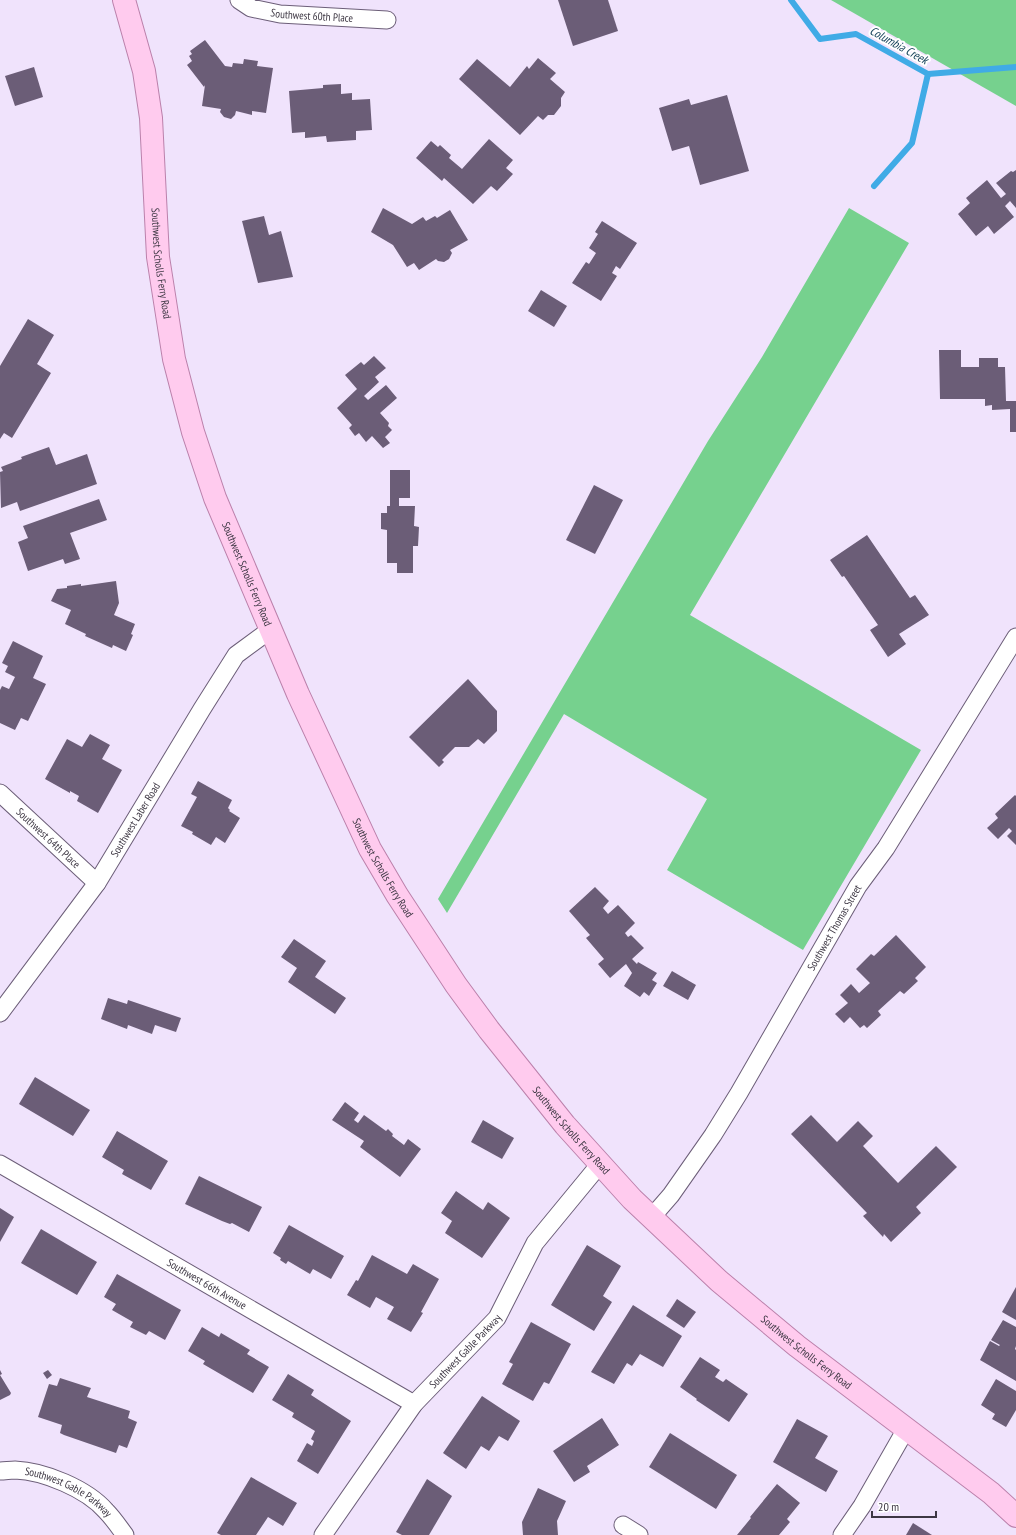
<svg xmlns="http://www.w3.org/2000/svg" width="1016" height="1535" viewBox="0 0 1016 1535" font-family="'PT Sans Narrow',sans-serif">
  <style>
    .forest { fill: #76d18e }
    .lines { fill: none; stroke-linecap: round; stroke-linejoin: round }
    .stream { stroke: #40abe6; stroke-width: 6 }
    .building { fill: #6b5d77 }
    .minor-casing { stroke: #6c5e78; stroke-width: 19 }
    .primary-casing { stroke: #bb81ab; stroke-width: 24 }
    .minor { stroke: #fff; stroke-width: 17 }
    .primary { stroke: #ffcbee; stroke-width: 22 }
    .labels { text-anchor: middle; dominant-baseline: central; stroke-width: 4; stroke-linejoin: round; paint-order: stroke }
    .street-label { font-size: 11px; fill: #3d3743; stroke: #fff }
    .water-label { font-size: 12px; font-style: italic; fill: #133f58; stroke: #fff }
  </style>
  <rect width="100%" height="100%" fill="#f0e3fc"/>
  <g class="forest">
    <polygon points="831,0 1016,0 1016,106"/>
    <polygon points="849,208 909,243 690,615 921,750 803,950 667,870 707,799 564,714 447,913 438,899 708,441 762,357"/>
  </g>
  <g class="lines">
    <g class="stream">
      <polyline points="791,0 820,39 856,34 928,74 1016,67"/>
      <polyline points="874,186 912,143 928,74"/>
    </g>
  </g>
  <g class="building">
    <polygon points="558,0 608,0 618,31 573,46"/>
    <polygon points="205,40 225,66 232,67 233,63 243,64 244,59 258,61 257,66 273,68 266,113 252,111 252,115 236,111 235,115 231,119 224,117 220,112 221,109 202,106 205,85 204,87 187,65 192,61 189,56 192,54 190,51"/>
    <polygon points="538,58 556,73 550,79 565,92 561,98 561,106 554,115 548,115 543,120 538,116 520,135 459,79 477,59 510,87 527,66 529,69"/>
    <polygon points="34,67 43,97 15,106 5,76"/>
    <polygon points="341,84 341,94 352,93 352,100 370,99 372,130 356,131 356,140 327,142 326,136 305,138 305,132 292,133 289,91 323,88 323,85"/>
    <polygon points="727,95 749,171 700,185 689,146 672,151 659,108 689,99 691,105"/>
    <polygon points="489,139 513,160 506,168 513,174 497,191 491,186 473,204 444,178 442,181 416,158 431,141 438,147 440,145 451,155 449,158 462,169"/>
    <polygon points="1016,170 1016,208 1010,201 1005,206 1014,217 994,234 988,226 976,236 958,214 970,203 966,198 987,180 1001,198 1006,194 996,183 1011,171 1013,172"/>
    <polygon points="383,208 412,224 423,217 426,221 435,216 437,218 450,210 468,240 450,250 452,253 449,259 444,262 438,261 436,259 419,270 414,263 407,267 393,245 371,232"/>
    <polygon points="264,216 269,235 281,231 293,277 258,283 242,221"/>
    <polygon points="602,221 637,243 620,269 616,266 612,273 617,276 601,301 572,283 586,262 589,264 596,253 589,248 598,234 595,232"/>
    <polygon points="541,290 567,306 554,327 528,311"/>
    <polygon points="28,319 54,335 37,364 51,373 12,438 4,433 0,439 0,366"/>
    <polygon points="939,350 961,350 961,367 979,367 979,358 998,358 998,367 1005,367 1006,401 1016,401 1016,432 1010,432 1010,409 992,410 992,405 985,406 985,399 940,399"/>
    <polygon points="374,356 386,368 375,377 379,382 364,396 368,400 386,385 397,398 380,413 389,423 388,426 392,430 385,437 390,443 383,448 372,436 366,442 359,433 355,436 349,428 352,425 337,408 357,389 345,375 361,362 364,365"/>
    <polygon points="49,447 56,465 87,454 97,484 20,511 17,502 1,508 0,472 3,471 1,467 22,459 21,457"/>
    <polygon points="390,470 410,470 410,498 399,498 399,506 415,506 414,526 419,527 418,546 413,546 413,573 397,573 397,563 387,563 387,530 381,529 381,513 387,513 387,506 390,506"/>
    <polygon points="594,485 623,500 595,554 566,540"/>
    <polygon points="99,499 107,520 70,533 80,559 65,564 63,559 28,571 18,542 28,538 23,526"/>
    <polygon points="867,535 910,598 915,595 929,615 899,634 906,644 888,657 870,630 878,625 844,576 842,577 830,560"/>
    <polygon points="116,581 119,603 114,615 135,624 131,634 133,635 126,651 113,645 112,648 85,636 86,634 65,624 71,610 51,601 57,589 67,588 67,586 81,584 81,586"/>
    <polygon points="13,641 43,656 33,678 46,684 28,721 21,718 15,730 0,723 0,690 2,686 9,689 15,677 5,672 8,666 2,663"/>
    <polygon points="468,679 497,711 497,731 484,744 478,739 469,747 455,747 442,760 444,762 439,767 409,737"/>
    <polygon points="90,734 110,745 102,759 122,770 98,813 77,801 79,796 70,791 70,793 45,779 67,739 82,747"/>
    <polygon points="198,781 232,800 228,808 230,810 229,811 240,818 225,843 216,837 211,845 192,834 193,832 181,826 197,797 191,794"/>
    <polygon points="1015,795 1016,796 1016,845 1007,836 1012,831 1009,828 998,839 987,828 998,818 995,814"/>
    <polygon points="595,887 609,901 603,908 608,914 618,905 635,923 625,933 628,937 631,935 644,948 632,959 637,964 638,962 657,973 652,980 657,983 649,996 644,992 640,997 624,986 632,973 626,964 610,978 598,964 604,959 586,938 590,935 569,911"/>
    <polygon points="896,935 926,967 915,978 918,981 904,994 900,991 878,1011 881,1015 867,1028 864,1025 860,1028 850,1017 844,1023 835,1014 848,1003 840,995 851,984 859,993 870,983 856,969 871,954 874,956"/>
    <polygon points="294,939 326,961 315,977 346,998 335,1014 288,982 297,968 281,957"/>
    <polygon points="672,971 696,985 688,1000 663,986"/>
    <polygon points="108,998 127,1004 128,1000 181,1018 176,1032 155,1025 152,1034 128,1025 127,1029 101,1019"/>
    <polygon points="35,1077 90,1110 73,1136 19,1104"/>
    <polygon points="345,1102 359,1113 354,1120 358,1123 364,1115 386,1131 388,1129 393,1134 392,1136 404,1145 408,1139 421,1149 400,1177 360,1147 364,1141 332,1120"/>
    <polygon points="811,1115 837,1142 858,1121 873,1136 863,1146 898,1183 936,1146 957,1167 916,1207 921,1213 891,1242 884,1234 883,1237 863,1216 867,1213 791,1134"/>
    <polygon points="483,1120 514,1138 502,1159 471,1142"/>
    <polygon points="117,1131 168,1161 151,1190 122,1174 124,1170 102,1157"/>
    <polygon points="199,1176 262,1207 249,1232 232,1223 230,1224 222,1221 185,1204"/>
    <polygon points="456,1191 483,1210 488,1202 510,1218 482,1258 445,1233 452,1221 441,1213"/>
    <polygon points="0,1208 14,1217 0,1242"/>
    <polygon points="289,1225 344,1256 331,1279 313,1269 310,1274 288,1261 286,1264 280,1260 281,1258 273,1253"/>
    <polygon points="41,1229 97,1262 77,1295 21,1263"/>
    <polygon points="587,1245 621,1266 603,1296 612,1302 594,1331 551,1305"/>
    <polygon points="372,1255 407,1274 413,1264 439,1279 421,1312 423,1313 411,1332 387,1319 394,1307 376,1297 370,1308 347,1295 356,1280 358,1281"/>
    <polygon points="117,1274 181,1310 165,1340 149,1331 146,1335 130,1327 133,1322 112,1310 116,1304 104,1297"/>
    <polygon points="1016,1287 1016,1320 1002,1312"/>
    <polygon points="677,1299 696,1312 684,1328 666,1316"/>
    <polygon points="633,1305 682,1336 663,1367 640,1354 632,1366 627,1363 614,1384 591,1372"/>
    <polygon points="1003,1320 1016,1327 1016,1346 1015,1349 1016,1350 1016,1381 980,1360 990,1341 999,1346 1000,1345 991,1340"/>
    <polygon points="531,1322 571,1344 549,1384 544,1382 533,1401 502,1384 513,1364 509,1362"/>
    <polygon points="202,1327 219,1337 221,1333 250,1350 247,1354 269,1367 253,1393 203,1364 205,1361 188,1351"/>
    <polygon points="700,1357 720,1370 715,1377 723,1382 726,1379 748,1394 729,1422 696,1400 697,1399 680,1387"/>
    <polygon points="0,1370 2,1374 0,1375 11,1393 10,1395 0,1400"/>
    <polygon points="48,1370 52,1375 47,1379 43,1373"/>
    <polygon points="288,1374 314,1390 311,1395 351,1421 318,1474 297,1461 307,1443 312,1446 314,1441 311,1439 315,1431 292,1417 294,1413 272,1400"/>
    <polygon points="60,1378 91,1388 87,1397 130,1411 128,1418 137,1422 127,1448 119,1445 116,1453 64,1435 60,1433 62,1425 38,1417 49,1384 57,1386"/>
    <polygon points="996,1379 1016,1391 1016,1410 1006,1427 992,1419 995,1414 981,1405"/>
    <polygon points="482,1396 520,1421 508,1441 499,1436 489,1451 481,1446 466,1469 443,1453"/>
    <polygon points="602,1418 619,1445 587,1466 590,1472 574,1482 553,1451"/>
    <polygon points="797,1419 828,1436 815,1458 838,1471 826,1492 773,1462"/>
    <polygon points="670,1433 737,1475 716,1509 649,1467"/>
    <polygon points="251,1477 297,1503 283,1526 268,1517 256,1535 221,1535 217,1533"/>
    <polygon points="427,1479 452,1496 429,1535 402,1535 396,1532"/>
    <polygon points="777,1484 800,1503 787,1519 790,1522 779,1535 737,1535 751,1518 750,1517"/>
    <polygon points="538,1488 566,1501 557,1521 558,1535 523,1535 522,1522"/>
    <polygon points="913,1523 932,1535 906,1535"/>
  </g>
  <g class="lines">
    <g class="minor-casing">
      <g id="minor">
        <path id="s1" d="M239 0 251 8 280 14 387 20"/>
        <path id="s2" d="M0 793 97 883"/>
        <path id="s3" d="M0 1013 97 883 202 709 236 655 270 630"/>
        <path id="s4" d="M0 1164 414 1404"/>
        <path id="s5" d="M651 1218 671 1195 713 1135 739 1093 858 886 886 848 1016 637"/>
        <path id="s6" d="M0 1471C5 1471 10 1470 15 1470 44 1471 87 1489 106 1511 113 1518 119 1527 125 1535"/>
        <polyline points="623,1525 639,1535"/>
        <path id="s7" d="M323 1535 414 1404 497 1318 535 1243 600 1164"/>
        <polyline points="842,1535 862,1506 906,1429"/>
      </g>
    </g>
    <g class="primary-casing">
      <g id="primary">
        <path id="s8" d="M124 0 144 71 151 118 158 257 174 359 193 432 215 498 298 694 370 849 397 895 456 985 489 1030 565 1125 632 1199 719 1281 797 1346 991 1493 1016 1516"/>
      </g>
    </g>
    <use href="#minor" class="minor"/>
    <use href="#primary" class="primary"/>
  </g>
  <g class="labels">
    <g class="street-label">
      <text stroke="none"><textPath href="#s1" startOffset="76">Southwest 60th Place</textPath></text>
      <text stroke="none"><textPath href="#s8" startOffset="267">Southwest Scholls Ferry Road</textPath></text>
      <text stroke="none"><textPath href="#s8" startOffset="591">Southwest Scholls Ferry Road</textPath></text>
      <text stroke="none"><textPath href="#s3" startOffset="236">Southwest Laber Road</textPath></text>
      <text stroke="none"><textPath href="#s2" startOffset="66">Southwest 64th Place</textPath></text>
      <text stroke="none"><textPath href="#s8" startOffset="915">Southwest Scholls Ferry Road</textPath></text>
      <text stroke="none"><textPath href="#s5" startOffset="344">Southwest Thomas Street</textPath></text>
      <text stroke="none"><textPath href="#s8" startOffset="1239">Southwest Scholls Ferry Road</textPath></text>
      <text stroke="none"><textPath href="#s4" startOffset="239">Southwest 66th Avenue</textPath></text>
      <text stroke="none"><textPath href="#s7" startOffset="233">Southwest Gable Parkway</textPath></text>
      <text stroke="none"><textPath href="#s8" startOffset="1563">Southwest Scholls Ferry Road</textPath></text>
      <text stroke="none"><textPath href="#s6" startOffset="74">Southwest Gable Parkway</textPath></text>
    </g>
    <g class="water-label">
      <text transform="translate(899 45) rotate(29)">Columbia Creek</text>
    </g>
  </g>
  <path d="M872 1511v6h64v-6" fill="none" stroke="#3d3743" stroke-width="2"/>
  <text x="878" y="1511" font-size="12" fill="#3d3743" stroke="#ffffff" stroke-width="3" paint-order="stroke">20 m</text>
</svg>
